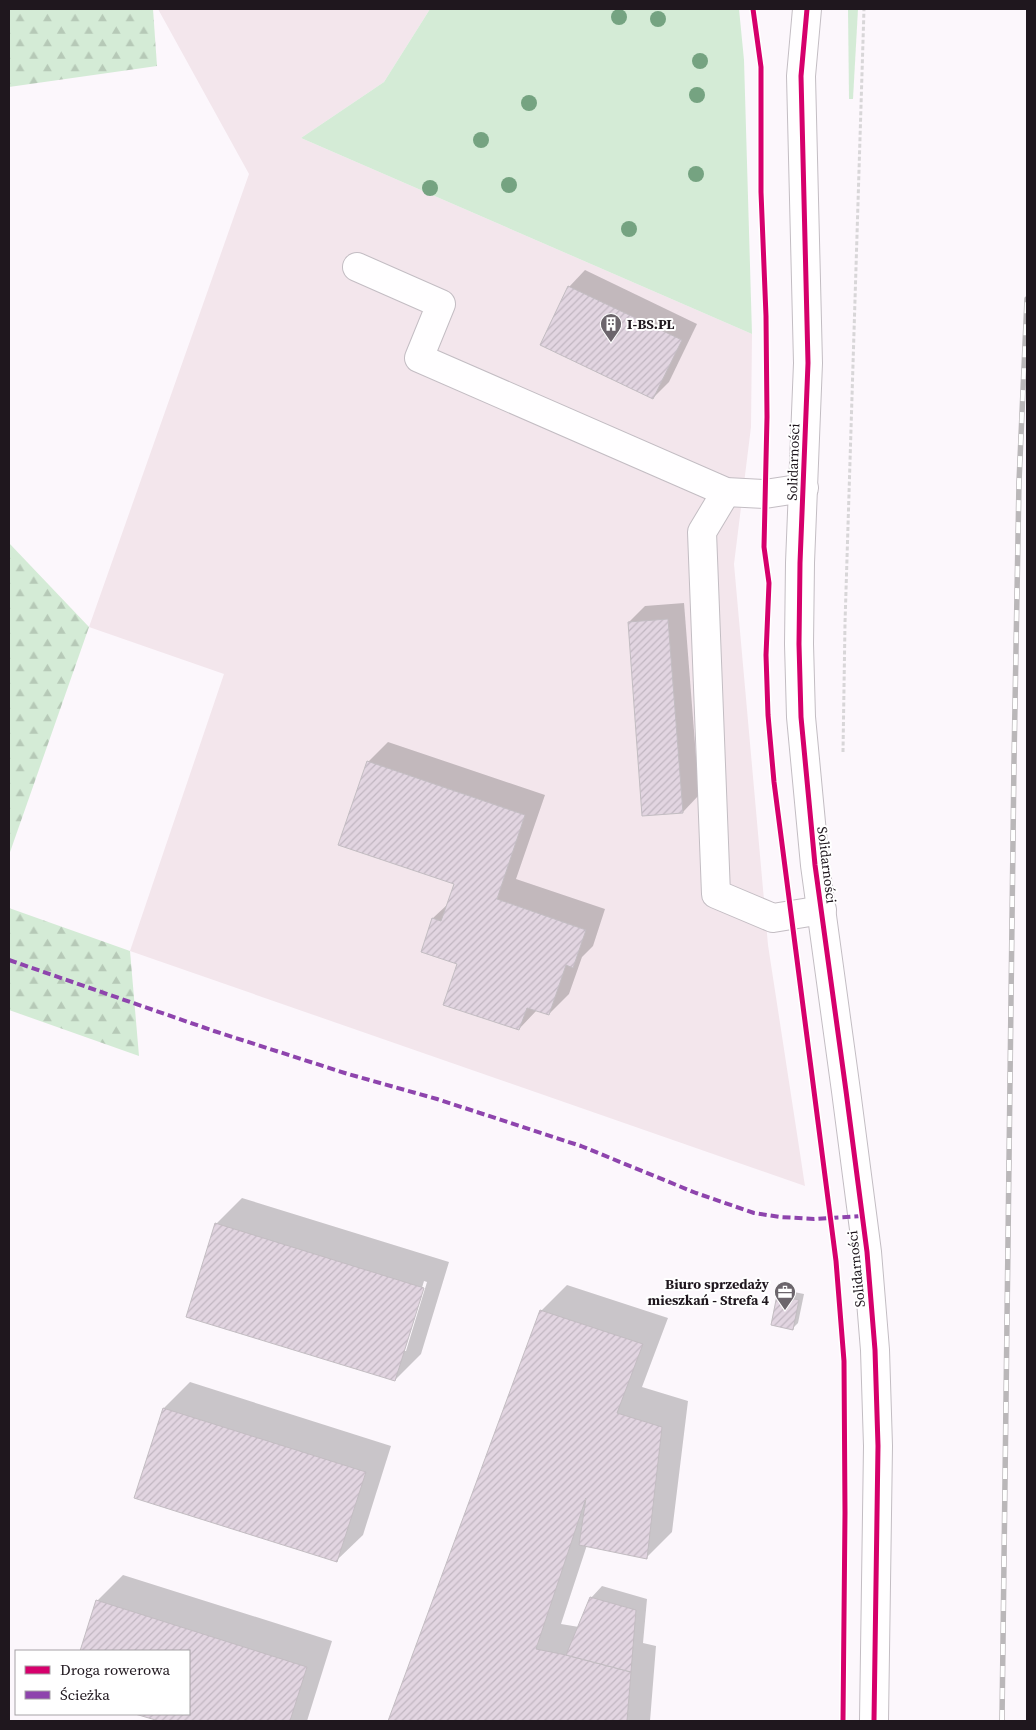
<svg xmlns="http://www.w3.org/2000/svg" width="1036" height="1730" viewBox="0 0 1036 1730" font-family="'Source Serif 4',serif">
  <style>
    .commercial { fill: #f3e6ec }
    .green { fill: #d4ebd6 }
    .forest { fill: url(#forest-firs) }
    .shadow { fill: #0003; fill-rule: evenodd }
    .building { fill: url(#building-hatch); stroke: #c3bdc2 }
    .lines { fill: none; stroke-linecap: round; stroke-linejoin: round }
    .minor-casing { stroke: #c3bdc3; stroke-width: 30 }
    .path { stroke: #d8d6d8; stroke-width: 3; stroke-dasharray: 4 2.5; stroke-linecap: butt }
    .minor { stroke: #fffeff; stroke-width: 28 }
    .rail-casing { stroke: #bab7b9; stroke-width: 5.5 }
    .rail { stroke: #fff; stroke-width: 4; stroke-dasharray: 11; stroke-linecap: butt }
    .quiet { stroke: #8e44ad; stroke-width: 4; stroke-dasharray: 8 4; stroke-linecap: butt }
    .cycleway-casing { stroke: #fff; stroke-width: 8 }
    .cycleway { stroke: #d6006c; stroke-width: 5 }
    .tree { fill: #75a381 }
    .labels { text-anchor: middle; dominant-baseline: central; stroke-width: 4; stroke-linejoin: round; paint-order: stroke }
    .poi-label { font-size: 14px; font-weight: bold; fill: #1f171e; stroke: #fff; text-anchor: start }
    .street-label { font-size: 14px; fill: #1f171e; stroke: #fff }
  </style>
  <defs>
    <pattern id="forest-firs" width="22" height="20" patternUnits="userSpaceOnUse" patternTransform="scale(1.25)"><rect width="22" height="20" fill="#d4ebd6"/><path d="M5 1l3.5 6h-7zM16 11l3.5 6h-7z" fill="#b6c9b7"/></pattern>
    <pattern id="building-hatch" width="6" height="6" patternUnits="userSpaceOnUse" patternTransform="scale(1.25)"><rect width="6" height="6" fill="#e2d5e1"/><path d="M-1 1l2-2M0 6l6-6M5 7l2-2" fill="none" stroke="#c1b6c1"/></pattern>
  </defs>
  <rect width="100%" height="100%" fill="#fcf7fc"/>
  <polygon class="commercial" points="158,9 430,9 384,82 301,138 752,334 751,427 734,564 768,945 805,1186 130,951 224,674 89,627 249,174"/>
  <g class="green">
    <polygon points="430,9 739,9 744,60 752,334 301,138 384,82"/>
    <polygon points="848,9 858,9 853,99 849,99"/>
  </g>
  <g class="forest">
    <polygon points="9,9 153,9 157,66 9,87"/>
    <polygon points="9,543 89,627 9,855"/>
    <polygon points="9,908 130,951 139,1056 9,1010"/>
  </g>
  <g class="shadow">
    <polygon points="585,270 697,324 669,382 653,398 569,287"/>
    <polygon points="684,603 699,795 683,812 629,622 645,606"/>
    <polygon points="388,742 545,795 516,879 605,909 593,946 582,957 569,994 549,1014 537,1010 519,1029 458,963 422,951 433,918 449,903 455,884 368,762"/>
    <path d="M242 1198 449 1262 421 1354 395 1380 216 1224ZM424 1281 427 1282 406 1351H403Z"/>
    <polygon points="567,1285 668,1318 642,1387 688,1401 672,1532 646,1558 587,1545 561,1624 579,1627 591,1598 602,1586 647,1599 643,1643 656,1646 650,1721 390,1721 541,1311"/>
    <polygon points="784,1290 804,1294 798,1323 792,1329 772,1324 778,1295"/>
    <polygon points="190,1382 391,1446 363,1535 337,1560 164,1408"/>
    <polygon points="123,1575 332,1641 307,1721 163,1721 140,1714 189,1714 189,1651 81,1651 97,1601"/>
  </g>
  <g class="building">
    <polygon points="568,286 682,340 653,399 540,345"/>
    <polygon points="668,619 683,813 642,816 628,622"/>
    <polygon points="367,761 525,815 497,899 586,930 573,968 566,965 549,1015 527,1008 519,1030 443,1005 457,964 421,952 432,918 441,921 454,884 338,845"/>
    <polygon points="215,1223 424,1288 395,1381 186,1317"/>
    <polygon points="777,1295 799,1300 793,1330 771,1325"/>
    <polygon points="540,1310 643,1344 617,1413 662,1427 647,1559 579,1545 586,1498 536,1649 566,1655 631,1672 627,1721 388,1721"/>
    <polygon points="163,1408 366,1472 337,1562 134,1498"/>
    <polygon points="590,1597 636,1610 631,1672 566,1655"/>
    <polygon points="96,1600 307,1667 290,1721 159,1721 135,1714 189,1714 189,1651 80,1651"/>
  </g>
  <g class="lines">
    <g class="minor-casing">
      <g id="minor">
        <polyline points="807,9 801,76 808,363 800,563 799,644 801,717 815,865 846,1091 867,1252 875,1350 878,1446 874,1721"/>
        <polyline points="357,267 441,304 419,358 726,492 765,494 804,488"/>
        <polyline points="726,492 702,532 716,894 773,918 822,910"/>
      </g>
    </g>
    <polyline class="path" points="843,752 845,623 864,9"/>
    <use href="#minor" class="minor"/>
    <g class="rail-casing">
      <polyline id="rail" points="1002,1721 1014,761 1019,482 1027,299"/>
    </g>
    <use href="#rail" class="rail"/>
    <polyline class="quiet" points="9,960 214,1031 348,1074 437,1099 581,1146 696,1193 754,1213 780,1217 814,1219 862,1216"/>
    <g class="cycleway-casing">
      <g id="cycleway">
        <polyline points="753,9 761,67 761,192 766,316 767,417 764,547 769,583 766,655 768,715 774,782 836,1261 844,1361 845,1513 843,1721"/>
        <polyline points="807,9 801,76 808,363 800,563 799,644 801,717 815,865 846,1091 867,1252 875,1350 878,1446 874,1721"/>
      </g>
    </g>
    <use href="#cycleway" class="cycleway"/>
  </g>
  <g class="tree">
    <circle cx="619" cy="17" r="8"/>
    <circle cx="658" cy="19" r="8"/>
    <circle cx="700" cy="61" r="8"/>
    <circle cx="697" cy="95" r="8"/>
    <circle cx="529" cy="103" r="8"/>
    <circle cx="481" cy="140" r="8"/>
    <circle cx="696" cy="174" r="8"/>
    <circle cx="509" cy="185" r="8"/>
    <circle cx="430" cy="188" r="8"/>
    <circle cx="629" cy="229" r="8"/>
  </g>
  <defs>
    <g id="building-pin" transform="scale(1.125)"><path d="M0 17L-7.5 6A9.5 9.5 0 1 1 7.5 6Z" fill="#6c656c" stroke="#fff"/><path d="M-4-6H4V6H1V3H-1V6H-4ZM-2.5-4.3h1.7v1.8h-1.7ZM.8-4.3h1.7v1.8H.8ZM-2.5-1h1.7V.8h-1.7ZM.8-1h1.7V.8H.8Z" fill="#fff"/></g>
    <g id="office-pin" transform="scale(1.125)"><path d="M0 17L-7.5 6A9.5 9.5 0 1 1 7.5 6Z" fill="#6c656c" stroke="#fff"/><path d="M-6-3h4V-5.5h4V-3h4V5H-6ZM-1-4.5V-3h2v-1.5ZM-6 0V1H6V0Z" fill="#fff"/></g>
  </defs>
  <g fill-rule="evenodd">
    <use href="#building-pin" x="611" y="324"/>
    <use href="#office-pin" x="785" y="1292"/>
  </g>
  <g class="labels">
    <g class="poi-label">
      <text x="627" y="324">I-BS.PL</text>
      <text x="769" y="1284" text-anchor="end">Biuro sprzedaży<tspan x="769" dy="16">mieszkań - Strefa 4</tspan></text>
    </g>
    <g class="street-label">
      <text transform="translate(793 462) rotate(-88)">Solidarności</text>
      <text transform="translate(827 865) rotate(83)">Solidarności</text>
      <text transform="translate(856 1269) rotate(-96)">Solidarności</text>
    </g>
  </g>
  <rect width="1036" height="1730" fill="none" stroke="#1f171e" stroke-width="20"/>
  <rect x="15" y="1650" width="175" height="65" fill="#ffffff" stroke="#a5a2a5"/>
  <rect x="25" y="1666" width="25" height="8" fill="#d6006c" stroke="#a5a2a5"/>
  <text x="60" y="1675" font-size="15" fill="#1f171e">Droga rowerowa</text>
  <rect x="25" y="1691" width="25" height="8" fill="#8e44ad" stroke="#a5a2a5"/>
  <text x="60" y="1700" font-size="15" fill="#1f171e">Ścieżka</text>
</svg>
